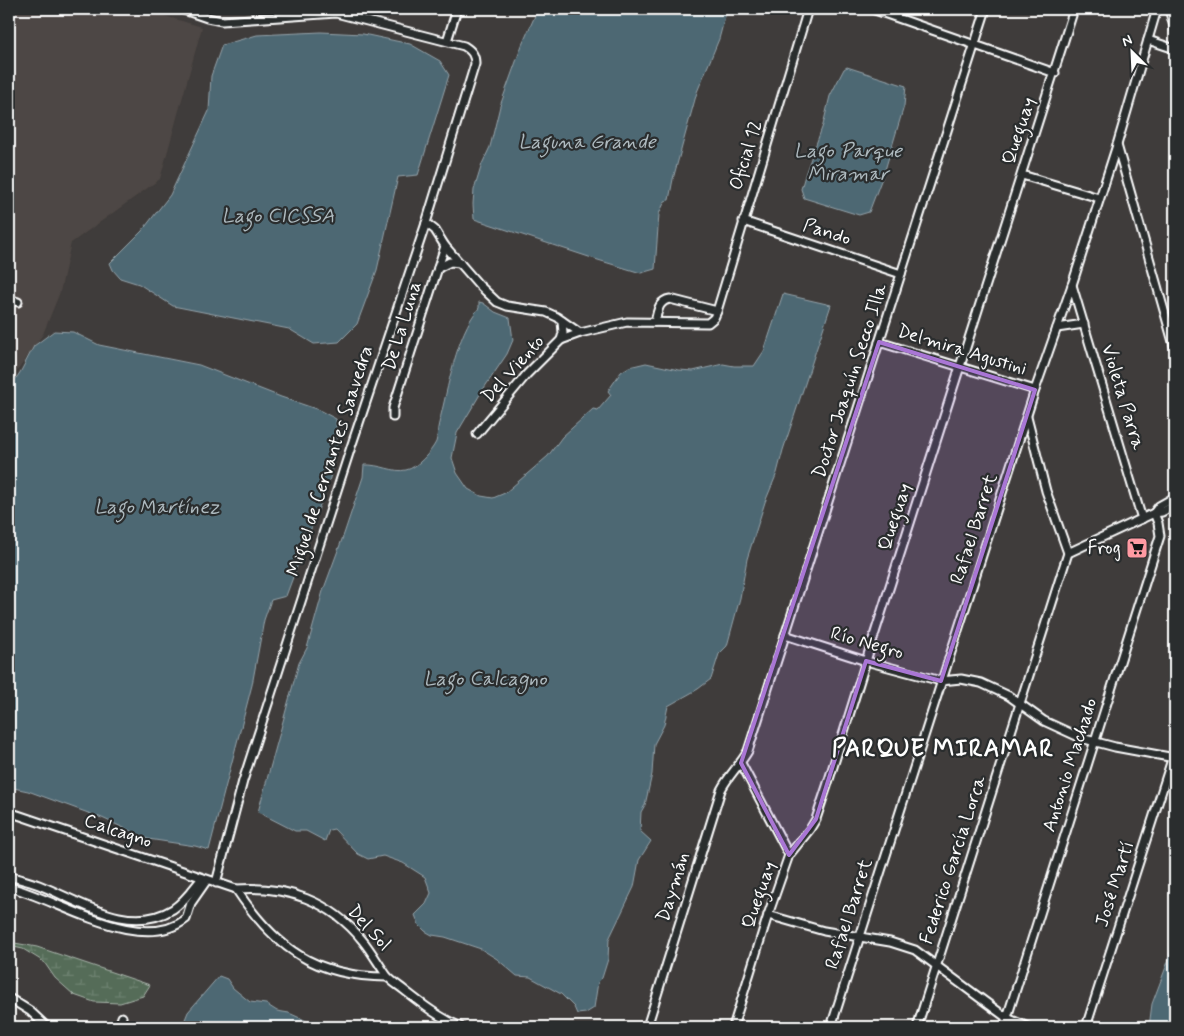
<svg xmlns="http://www.w3.org/2000/svg" width="1184" height="1036" viewBox="0 0 1184 1036" font-family="Mynerve,sans-serif">
  <style>
    .built { fill: #4e4744 }
    .wetland { fill: url(#wetland-marsh); stroke: #aab6ac }
    .water { fill: #4e6773; stroke: #95a4ab }
    .lines { fill: none; stroke-linecap: round; stroke-linejoin: round }
    .street-casing { stroke: #fff; stroke-width: 11 }
    .street { stroke: #2a2d2e; stroke-width: 7 }
    .marked { fill: #a976d5; fill-opacity: 0.2; stroke: #a976d5; stroke-width: 4; stroke-linejoin: round }
    .labels { text-anchor: middle; dominant-baseline: central; stroke-width: 4.5; stroke-linejoin: round; paint-order: stroke }
    .street-label { font-size: 19px; fill: #fff; stroke: #2a2d2e }
    .poi-label { font-size: 19px; fill: #fff; stroke: #2a2d2e; text-anchor: end }
    .water-label { font-size: 20px; font-style: italic; fill: #afbbc0; stroke: #2a2d2e }
    .district-label { font-size: 24px; font-weight: bold; letter-spacing: 1px; fill: #fff; stroke: #2a2d2e }
  </style>
  <defs>
    <pattern id="wetland-marsh" width="20" height="14" patternUnits="userSpaceOnUse" patternTransform="scale(1.25)"><rect width="20" height="14" fill="#556c58"/><path d="M1 5h8M5 5V1M11 12h8M15 12V8" fill="none" stroke="#6e8271"/></pattern>
  </defs>
  <rect width="100%" height="100%" fill="#3f3c3b"/>
  <filter id="ink" filterUnits="userSpaceOnUse"><feTurbulence type="fractalNoise" baseFrequency=".02" numOctaves="2"/><feDisplacementMap in="SourceGraphic" scale="10" xChannelSelector="R" yChannelSelector="G"/><feConvolveMatrix kernelMatrix="1 2 1 2 8 2 1 2 1" color-interpolation-filters="sRGB"/></filter>
  <g filter="url(#ink)">
    <polygon class="built" points="9,9 141,9 202,27 160,179 71,243 60,292 43,334 11,380 9,379"/>
    <polygon class="wetland" points="9,942 37,947 150,985 143,996 120,1003 94,1002 74,995 55,978 44,962 23,949 9,946"/>
    <g class="water">
      <polygon points="538,9 727,9 719,39 697,92 673,179 669,200 665,201 659,214 655,269 641,273 598,260 474,219 473,204 474,190 482,164 490,147 500,106 522,45"/>
      <polygon points="321,32 363,34 410,44 440,61 449,75 418,175 398,177 377,270 357,324 339,342 314,344 289,329 173,306 139,284 120,278 113,270 110,263 142,231 170,195 209,111 211,76 222,45 257,35"/>
      <polygon points="847,67 906,86 904,106 885,170 869,212 859,215 804,198 801,189 806,172 823,125 830,96 844,69"/>
      <path d="M783 294 831 305 783 450 777 473 765 502 747 559 740 598 727 646 719 654 711 679 698 689 668 706 664 725 654 744 652 774 645 805 641 812 640 831 651 841 639 860 634 887 609 939 608 959 602 978 598 982 594 1008 586 1013 577 1014 574 1007 561 994 530 977 517 976 497 959 481 949 445 937 432 935 425 931 419 925 415 915 426 904 431 893 425 877 403 863 383 856 368 859 358 854 334 829 329 830 325 841 306 831H295L258 812 299 663 307 648 323 591 344 534 363 477 364 465C380 464 394 473 406 470 417 468 431 452 436 442 438 437 437 429 439 423 448 389 456 334 479 308V302L483 303 495 312 510 318 513 340 507 354 482 391 457 433 452 458 457 473 468 489 481 496 493 498 505 493 548 456 562 437 593 409 598 410 611 395 608 391 621 372 629 367 646 363 679 370 693 371 723 364 734 366H754L764 351Z"/>
      <polygon points="54,331 73,332 99,345 199,365 281,397 319,410 336,419 337,445 330,478 286,596 271,600 264,620 252,685 209,850 195,846 148,839 102,818 28,791 9,787 9,389 21,371 34,346"/>
      <polygon points="1175,925 1175,1027 1149,1027 1152,1004 1169,959"/>
      <polygon points="219,976 227,979 233,988 250,1002 266,1004 277,1011 289,1013 311,1023 336,1027 182,1027 188,1012"/>
    </g>
    <g class="lines">
      <g class="street-casing">
        <g id="street">
          <path d="M181 9 207 18 222 21 336 13 464 46C472 51 475 55 475 64L426 223 351 447 243 781 216 883"/>
          <polyline points="872,9 1055,73"/>
          <polyline points="1169,9 1175,30"/>
          <polyline points="1148,40 1175,49"/>
          <polyline points="447,41 457,9"/>
          <polyline points="1117,145 1175,349"/>
          <polyline points="1022,175 1099,198"/>
          <polyline points="743,221 901,274"/>
          <polyline points="426,223 435,230 445,246 479,285 497,302 507,306 546,312 557,317 580,333 627,322 708,323 714,318 717,311 808,9"/>
          <polyline points="438,268 450,262 460,263"/>
          <polyline points="1072,285 1142,519"/>
          <polyline points="9,299 18,302"/>
          <path d="M655 322C658 311 658 301 670 299L717 311"/>
          <polyline points="1057,328 1084,324"/>
          <polyline points="561,340 580,333"/>
          <polyline points="879,342 1035,390"/>
          <polyline points="393,417 393,408 445,246"/>
          <polyline points="477,434 527,374 561,340 563,333 562,321"/>
          <polyline points="1154,513 1159,506 1175,497"/>
          <polyline points="1068,553 1154,513 1162,512 1175,505"/>
          <polyline points="785,635 866,661 941,681 961,679 981,683 1009,696 1044,721 1081,738 1115,747 1175,758"/>
          <polyline points="741,763 789,855"/>
          <path d="M9 812 236 889C286 885 331 901 363 941 372 952 379 965 387 976 391 981 399 986 404 990 423 1005 440 1018 461 1027"/>
          <path d="M9 876C19 879 29 881 39 885 80 901 129 936 173 909 185 901 193 889 202 878"/>
          <path d="M9 887C58 899 140 955 186 919L191 903 207 880"/>
          <path d="M236 889C275 948 315 977 387 977"/>
          <polyline points="768,915 824,931 890,942 915,950 1007,1018 1028,1027"/>
          <polyline points="9,998 30,1011 47,1027"/>
          <polyline points="119,1027 122,1017"/>
          <path d="M647 1027 721 790C728 776 740 765 748 751L986 9"/>
          <polyline points="733,1027 768,915 789,855 810,829 816,819 827,786 866,661 1074,9"/>
          <polyline points="831,1027 1035,390 1072,285 1117,145 1157,9"/>
          <polyline points="917,1027 1068,553 1046,491 1027,417"/>
          <polyline points="1004,1027 1160,536 1158,523 1154,513"/>
          <polyline points="1086,1027 1175,750"/>
        </g>
      </g>
      <use href="#street" class="street"/>
    </g>
  </g>
  <path class="marked" d="M879 342 1035 390 941 681 866 661 816 819 789 855 741 763Z"/>
  <defs>
    <g id="supermarket-square" transform="scale(1.125)"><rect x="-9" y="-9" width="18" height="18" rx="4" fill="#ff9aa2" stroke="#2a2d2e"/><path d="M-6-5.5h2.5l.6 2H6L4.5 2H-2.5L-4.4-4H-6ZM-1.5 3.2a1.3 1.3 0 1 0 .1 0ZM3 3.2a1.3 1.3 0 1 0 .1 0Z" fill="#111"/></g>
  </defs>
  <g fill-rule="evenodd">
    <use href="#supermarket-square" x="1137" y="548"/>
  </g>
  <g class="labels">
    <g class="street-label">
      <text transform="translate(1019 131) rotate(-72)">Queguay</text>
      <text transform="translate(746 155) rotate(-73)">Oficial 12</text>
      <text transform="translate(827 232) rotate(18)">Pando</text>
      <text transform="translate(402 326) rotate(-73)">De La Luna</text>
      <text transform="translate(962 350) rotate(17)">Delmira Agustini</text>
      <text transform="translate(513 369) rotate(-48)">Del Viento</text>
      <text transform="translate(850 381) rotate(-72)">Doctor Joaquín Secco Illa</text>
      <text transform="translate(1123 397) rotate(73)">Violeta Parra</text>
      <text transform="translate(330 461) rotate(-72)">Miguel de Cervantes Saavedra</text>
      <text transform="translate(895 517) rotate(-72)">Queguay</text>
      <text transform="translate(974 529) rotate(-72)">Rafael Barret</text>
      <text transform="translate(867 643) rotate(16)">Río Negro</text>
      <text transform="translate(1070 765) rotate(-72)">Antonio Machado</text>
      <text transform="translate(118 831) rotate(19)">Calcagno</text>
      <text transform="translate(953 860) rotate(-72)">Federico García Lorca</text>
      <text transform="translate(1115 884) rotate(-72)">José Martí</text>
      <text transform="translate(673 887) rotate(-73)">Daymán</text>
      <text transform="translate(759 895) rotate(-71)">Queguay</text>
      <text transform="translate(849 914) rotate(-72)">Rafael Barret</text>
      <text transform="translate(369 928) rotate(48)">Del Sol</text>
    </g>
    <g class="poi-label">
      <text x="1121" y="548">Frog</text>
    </g>
    <g class="water-label">
      <text x="587" y="142">Laguna Grande</text>
      <text x="848" y="151">Lago Parque<tspan x="848" dy="23">Miramar</tspan></text>
      <text x="278" y="216">Lago CICSSA</text>
      <text x="157" y="507">Lago Martínez</text>
      <text x="485" y="679">Lago Calcagno</text>
    </g>
    <g class="district-label">
      <text x="943" y="749">PARQUE MIRAMAR</text>
    </g>
  </g>
  <rect width="1184" height="1036" fill="none" stroke="#2a2d2e" stroke-width="30"/>
  <rect x="15" y="15" width="1154" height="1006" fill="none" stroke="#fff" stroke-width="2" filter="url(#ink)"/>
  <g transform="translate(1132 52) rotate(336)" stroke="#2a2d2e" stroke-width="4" paint-order="stroke">
  <path d="M0-4L9 19L0 12L-9 19Z" fill="#ffffff"/>
  <text y="-8" font-size="14" font-weight="bold" text-anchor="middle" fill="#ffffff">N</text>
  </g>
</svg>
